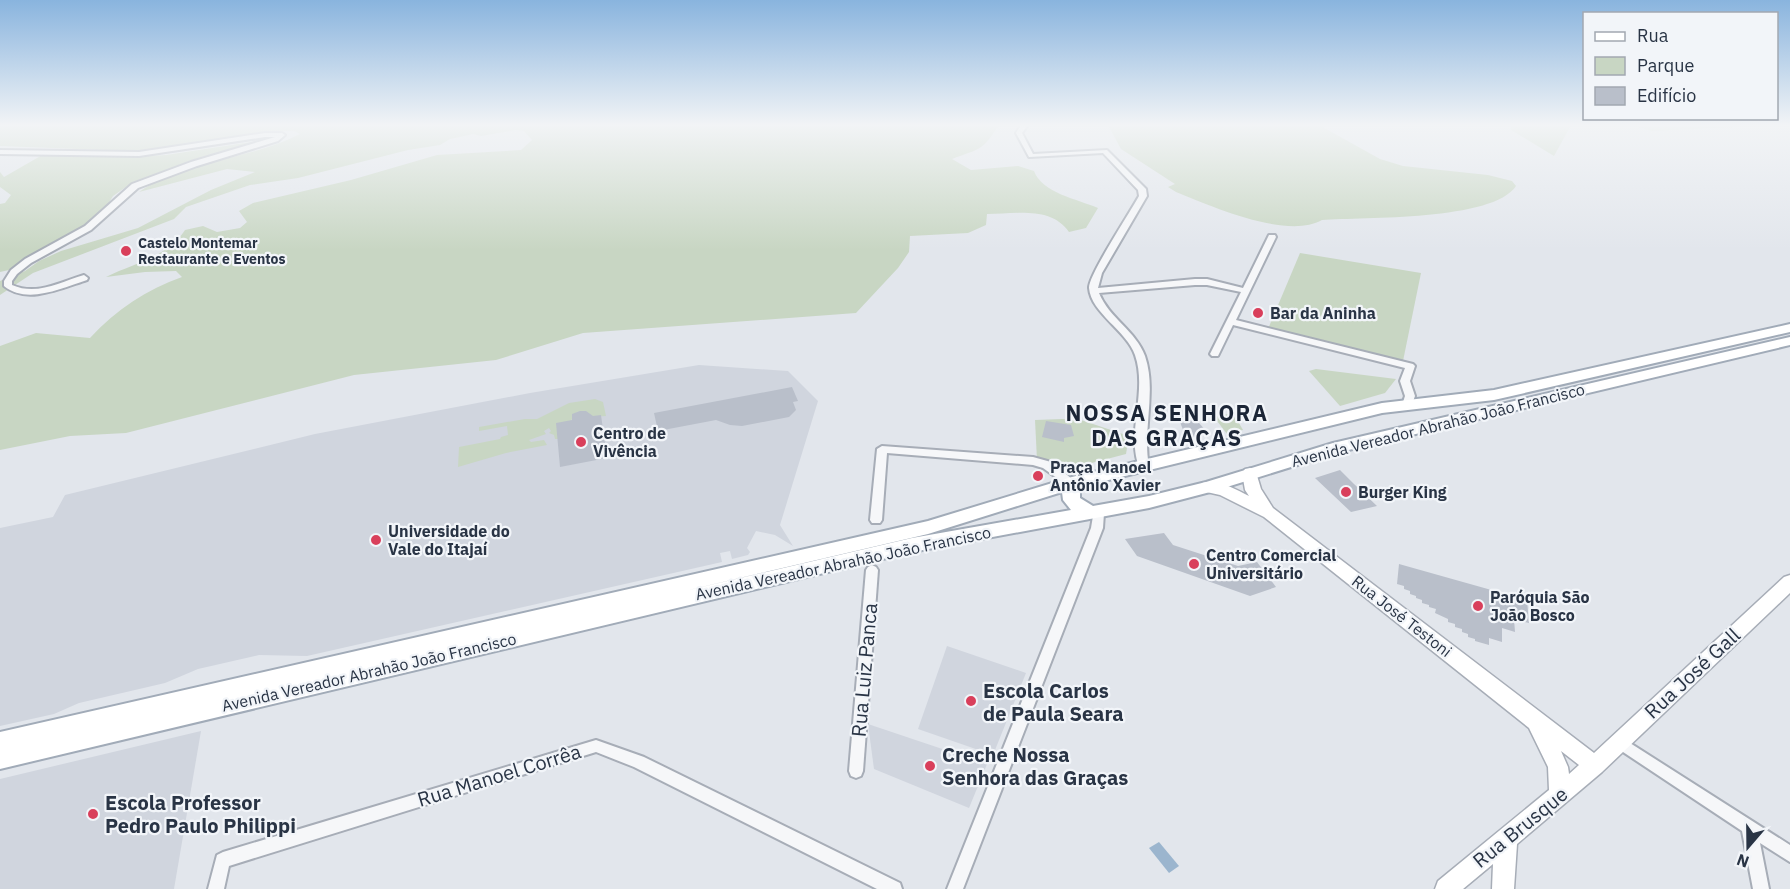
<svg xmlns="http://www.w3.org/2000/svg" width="1790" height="889" viewBox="0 0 1790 889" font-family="'IBM Plex Sans',sans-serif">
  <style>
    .built { fill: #d0d5de }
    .green { fill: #c8d6c3 }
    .water { fill: #9bb5ce }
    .building { fill: #b9bfca }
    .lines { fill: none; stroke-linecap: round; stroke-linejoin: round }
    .street-casing { stroke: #a7adb7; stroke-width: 4 }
    .secondary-casing { stroke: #a7adb7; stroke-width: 3 }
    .primary-casing { stroke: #a1abb8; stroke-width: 4 }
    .street { fill: #f6f7f9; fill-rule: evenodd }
    .secondary { fill: #fff; fill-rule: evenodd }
    .primary { fill: #fff; fill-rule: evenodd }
    .poi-dot { fill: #d93f5b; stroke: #f2f5f9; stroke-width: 2 }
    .labels { text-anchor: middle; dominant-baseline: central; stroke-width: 4.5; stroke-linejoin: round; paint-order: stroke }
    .far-poi-label { font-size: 14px; font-weight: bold; fill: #293445; stroke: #f2f5f9; text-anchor: start }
    .poi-label { font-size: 16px; font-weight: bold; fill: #293445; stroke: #f2f5f9; text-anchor: start }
    .street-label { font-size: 16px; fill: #293445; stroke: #f2f5f9 }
    .near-street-label { font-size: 20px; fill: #293445; stroke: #f2f5f9 }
    .near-poi-label { font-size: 20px; font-weight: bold; fill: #293445; stroke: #f2f5f9; text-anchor: start }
    .district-label { font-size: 22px; font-weight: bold; letter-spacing: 1.5px; fill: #1b2536; stroke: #f2f5f9 }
  </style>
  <rect width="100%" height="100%" fill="#e2e6ec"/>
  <g class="built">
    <polygon points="699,365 788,371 818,401 780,525 793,546 775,535 756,531 747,548 750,552 748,555 732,559 730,551 720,553 722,562 307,656 259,655 198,669 165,683 79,703 54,714 0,726 0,528 53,517 65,495 315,434 530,393"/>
    <polygon points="947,646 1026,673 993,755 918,729"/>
    <polygon points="868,724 987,764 969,808 874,769"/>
    <polygon points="201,731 174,889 0,889 0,779"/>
  </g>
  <g class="green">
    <path d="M0 125H999C981 152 981 148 952 159L971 170 1018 166 1034 171C1042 193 1077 199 1098 208L1086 228 1069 232C1051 206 1016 214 987 214L986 225 968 233 910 236 909 252 898 268 856 313 583 333 496 360 354 375 126 433 70 436 0 450V346L36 333 90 338C116 310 147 289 182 277L176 271 145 272 106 277C134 263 168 257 185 230L203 226 217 232 240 228 247 222 239 211 253 203 351 180 437 155 521 150 532 140 524 131 516 130 481 136 473 134 450 139 440 145 408 150 298 178 250 185 186 207 174 219 33 273 0 295V281L25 271 39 261 61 251 138 228 211 190 255 172 227 169 139 192C186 159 250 160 300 134L294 131H269L173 147 131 151 0 146Z"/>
    <path d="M1108 125H1319L1380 159 1403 166 1488 175 1512 181 1516 186C1493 221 1364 217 1322 220 1287 240 1211 206 1176 192L1168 187 1175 184 1121 149Z"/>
    <polygon points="1512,125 1566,125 1570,127 1554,156 1511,130"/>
    <polygon points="1631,125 1779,125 1652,131"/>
    <polygon points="258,141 201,157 133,182 113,196 101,215 79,232 9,270 0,272 0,204 5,203 11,195 0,187 0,172 4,177 44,154 129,157 166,155"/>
    <polygon points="1300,253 1421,273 1403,361 1268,329"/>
    <polygon points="1316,369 1396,379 1385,393 1340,406 1309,371"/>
    <polygon points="595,399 603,402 606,416 589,417 586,411 577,412 558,439 555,439 554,435 549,433 551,431 549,428 544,431 546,434 529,440 531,442 544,440 547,445 506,453 458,467 459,447 500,439 501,437 508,435 507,426 479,431 479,427 525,419 537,419 569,403"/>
    <polygon points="1233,413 1243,430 1227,434 1214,417"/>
    <polygon points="1062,419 1081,420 1129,436 1126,454 1080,466 1037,460 1035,420"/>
  </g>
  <polygon class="water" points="1159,842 1179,866 1169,873 1149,848"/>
  <g class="building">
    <polygon points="792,387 798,401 793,402 796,410 789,417 742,426 730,425 716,420 658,431 654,413"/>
    <polygon points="580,411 586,411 593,416 601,415 607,458 560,467 556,423 572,420 572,414"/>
    <polygon points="1191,414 1208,433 1187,440 1178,417"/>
    <polygon points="1046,421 1071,425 1074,436 1064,438 1064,442 1042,437"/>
    <polygon points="1340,470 1354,484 1377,506 1351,512 1315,478"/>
    <polygon points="1164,533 1173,545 1238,566 1257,562 1276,587 1250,596 1137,556 1125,539"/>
    <polygon points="1399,564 1527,600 1529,623 1514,619 1515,632 1502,628 1502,642 1489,638 1489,645 1475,641 1475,639 1468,637 1468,634 1462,632 1462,629 1455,627 1455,624 1448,622 1448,619 1435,613 1436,609 1429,607 1429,605 1422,603 1422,600 1416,598 1416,596 1410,594 1410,591 1404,589 1404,586 1397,584"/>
  </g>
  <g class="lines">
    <g class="street-casing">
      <g id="street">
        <path d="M1021 125H1028L1022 133 1033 154 1107 150 1146 189 1147 196 1102 273 1098 288 1195 279H1207L1243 288 1268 237 1269 235H1275L1276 237 1236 320 1413 364 1415 366 1410 381 1415 396 1411 407H1403L1402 405 1405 396 1400 381 1405 368 1233 325 1218 356H1212L1210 354 1241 292 1207 285H1195L1099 293C1109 318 1136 331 1145 356 1157 391 1142 430 1149 466L1148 469H1140C1125 435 1148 392 1135 355 1127 331 1091 313 1089 288 1088 276 1131 211 1139 196L1138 190 1103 153 1029 157 1016 133Z"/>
        <path d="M265 133H282L285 135 278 141 197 166 138 188 91 230 31 263 17 274 12 281V285C37 296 60 282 84 275L88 278 87 280C62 288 27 305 4 286V281L11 270 25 259 85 226 132 184 191 162 275 137H265L139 156 0 154V150L139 152Z"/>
        <polygon points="882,446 1033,457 1051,462 1077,483 1072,487 1068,486 1043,468 1033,465 887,453 882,520 880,523 872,523 870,520 877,449"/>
        <polygon points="1098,509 1102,510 1104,513 1103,528 963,889 947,889 1091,528 1094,510"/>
        <polygon points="872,565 876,567 878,570 863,771 861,776 856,778 851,776 849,771 866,570 868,567"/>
        <polygon points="1619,736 1790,845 1790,862 1760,843 1769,889 1753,889 1742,831 1614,746 1612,742 1614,738"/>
        <polygon points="596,740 644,757 900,883 902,889 877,889 634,767 596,752 229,866 224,889 208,889 217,855 223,852"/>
      </g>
    </g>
    <g class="secondary-casing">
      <path id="secondary" d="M1250 468 1255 469 1261 489 1273 508 1594 753 1784 577 1790 575V593L1602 772 1517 844 1514 889H1492L1493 864 1463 889H1435L1438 881 1549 790 1548 767 1529 728 1264 517 1220 495 1202 491 1200 487 1202 483C1218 479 1235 489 1249 496L1245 490 1242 473 1245 469ZM1561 751 1579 765 1569 774 1568 767Z"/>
    </g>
    <g class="primary-casing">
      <path id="primary" d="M1790 324V332L1494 400 1382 413 1080 487V498L1093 506 1149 496 1206 482 1333 443 1790 337V345L1336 453 1214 491 1149 508 912 552 0 769V732L928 521 1072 477 1382 403 1494 390ZM1062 492 1063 500 1071 510 912 538 680 592 928 534Z"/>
    </g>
    <use href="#street" class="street"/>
    <use href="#secondary" class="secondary"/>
    <use href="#primary" class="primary"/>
  </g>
  <linearGradient id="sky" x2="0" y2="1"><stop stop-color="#89b4de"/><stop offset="0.5" stop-color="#f2f4f6"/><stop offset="1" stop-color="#f2f4f6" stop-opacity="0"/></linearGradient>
  <rect width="1790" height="250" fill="url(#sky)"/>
  <g class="poi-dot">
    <circle cx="126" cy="251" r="6"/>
    <circle cx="1258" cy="313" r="6"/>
    <circle cx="581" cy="442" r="6"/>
    <circle cx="1038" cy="476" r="6"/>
    <circle cx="1346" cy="492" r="6"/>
    <circle cx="376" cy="540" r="6"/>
    <circle cx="1194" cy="564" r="6"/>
    <circle cx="1478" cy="606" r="6"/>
    <circle cx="971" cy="701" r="6"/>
    <circle cx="930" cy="766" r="6"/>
    <circle cx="93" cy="814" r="6"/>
  </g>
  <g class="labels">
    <g class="far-poi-label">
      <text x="138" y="243">Castelo Montemar<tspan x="138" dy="16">Restaurante e Eventos</tspan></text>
    </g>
    <g class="poi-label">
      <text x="1270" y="313">Bar da Aninha</text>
      <text x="593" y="433">Centro de<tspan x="593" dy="18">Vivência</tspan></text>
      <text x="1050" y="467">Praça Manoel<tspan x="1050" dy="18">Antônio Xavier</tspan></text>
      <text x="1358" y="492">Burger King</text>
      <text x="388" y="531">Universidade do<tspan x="388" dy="18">Vale do Itajaí</tspan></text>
      <text x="1206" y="555">Centro Comercial<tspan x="1206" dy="18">Universitário</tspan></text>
      <text x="1490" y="597">Paróquia São<tspan x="1490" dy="18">João Bosco</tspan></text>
    </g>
    <g class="street-label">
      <text transform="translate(1438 425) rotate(-14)">Avenida Vereador Abrahão João Francisco</text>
      <text transform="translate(843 563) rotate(-12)">Avenida Vereador Abrahão João Francisco</text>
      <text transform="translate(1402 616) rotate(38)">Rua José Testoni</text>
      <text transform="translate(369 672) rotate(-13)">Avenida Vereador Abrahão João Francisco</text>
    </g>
    <g class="near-street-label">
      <text transform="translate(864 670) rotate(-85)">Rua Luiz Panca</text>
      <text transform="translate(1692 673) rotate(-43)">Rua José Gall</text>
      <text transform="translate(499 775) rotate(-17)">Rua Manoel Corrêa</text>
      <text transform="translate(1520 827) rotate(-39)">Rua Brusque</text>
    </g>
    <g class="near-poi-label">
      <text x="983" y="690">Escola Carlos<tspan x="983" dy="23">de Paula Seara</tspan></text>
      <text x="942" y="754">Creche Nossa<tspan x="942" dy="23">Senhora das Graças</tspan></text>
      <text x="105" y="802">Escola Professor<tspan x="105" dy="23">Pedro Paulo Philippi</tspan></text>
    </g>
    <g class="district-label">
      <text x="1167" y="412">NOSSA SENHORA<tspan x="1167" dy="25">DAS GRAÇAS</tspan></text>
    </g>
  </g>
  <rect x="1583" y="12" width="195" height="108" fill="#f2f5f9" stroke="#a2a8b1" stroke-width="1.5"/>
  <rect x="1595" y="32" width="30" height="9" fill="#ffffff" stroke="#a2a8b1" stroke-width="1.5"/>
  <text x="1637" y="42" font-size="18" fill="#293445">Rua</text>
  <rect x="1595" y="57" width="30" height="18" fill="#c8d6c3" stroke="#a2a8b1" stroke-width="1.5"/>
  <text x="1637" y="72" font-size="18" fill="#293445">Parque</text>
  <rect x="1595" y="87" width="30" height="18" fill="#b9bfca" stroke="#a2a8b1" stroke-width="1.5"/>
  <text x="1637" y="102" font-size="18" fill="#293445">Edifício</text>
  <g transform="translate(1748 847) rotate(200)" stroke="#f2f5f9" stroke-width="4.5" paint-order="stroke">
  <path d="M0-4.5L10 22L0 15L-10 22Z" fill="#293445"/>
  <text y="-9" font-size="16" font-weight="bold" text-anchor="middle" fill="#293445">N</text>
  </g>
</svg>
